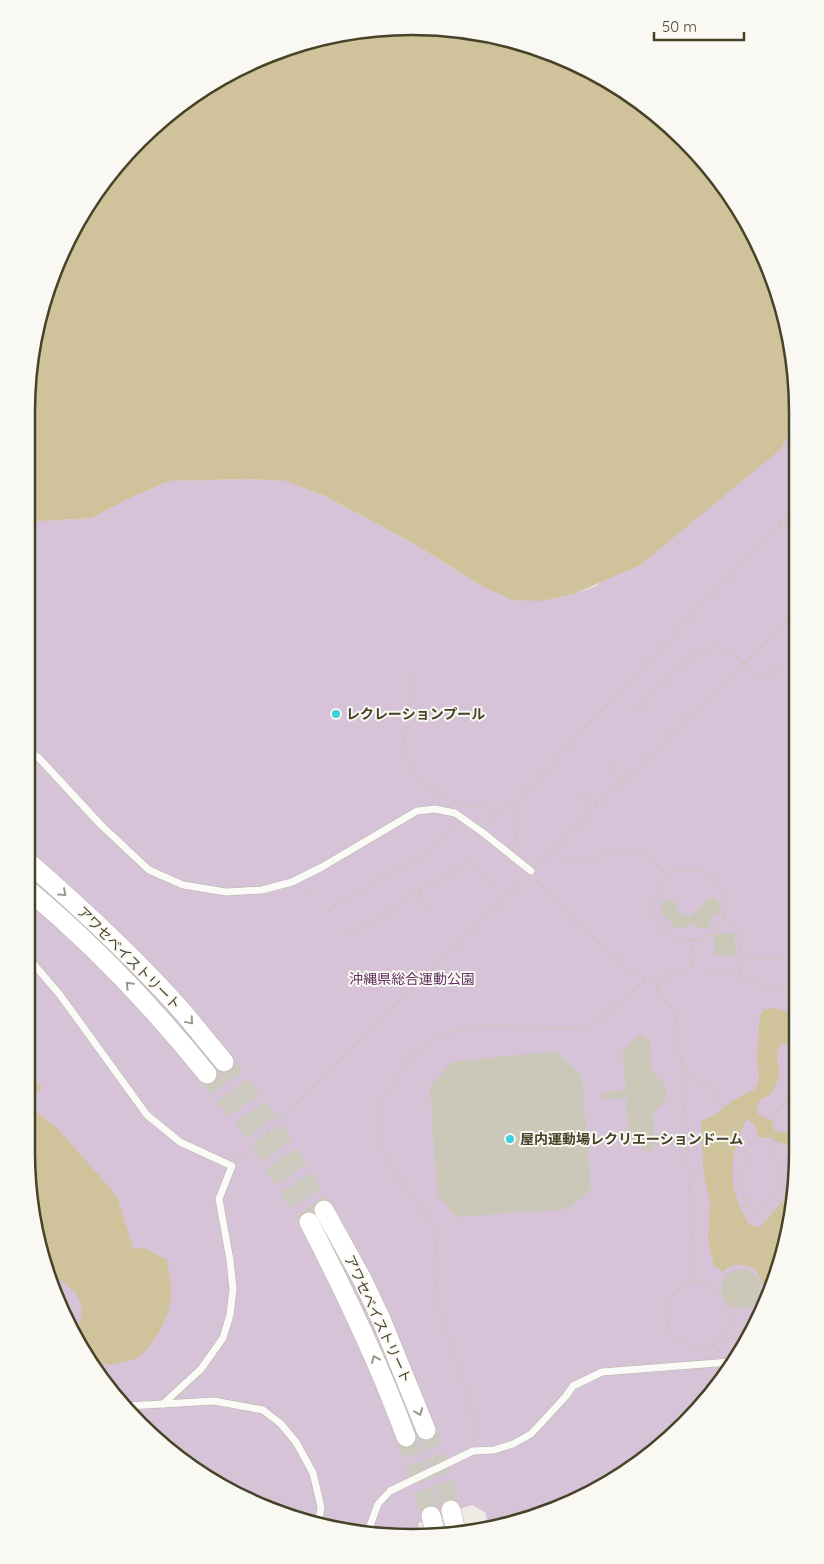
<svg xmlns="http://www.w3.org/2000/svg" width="824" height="1564" viewBox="0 0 824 1564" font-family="Quicksand,'Noto Sans JP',sans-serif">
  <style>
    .green { fill: #d7c3d7 }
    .water { fill: #d0c29a }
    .building { fill: #cbc8b9 }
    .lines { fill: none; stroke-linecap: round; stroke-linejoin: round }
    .secondary-tunnel { stroke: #ccc9be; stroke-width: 19; stroke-dasharray: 19 9; stroke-linecap: butt }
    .lane-casing { stroke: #b8b5a7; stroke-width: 8 }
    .secondary-casing { stroke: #b8b5a7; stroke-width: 20 }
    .path { stroke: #c8c7bc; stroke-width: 2; stroke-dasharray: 4 4; stroke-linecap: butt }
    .lane { stroke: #fafaf6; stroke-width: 7 }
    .secondary { stroke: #fff; stroke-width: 19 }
    .oneway { stroke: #9a9889 }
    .poi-dot { fill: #3cd1dd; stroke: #f9f8f3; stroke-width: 2 }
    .labels { text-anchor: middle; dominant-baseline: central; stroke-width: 4; stroke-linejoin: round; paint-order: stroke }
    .poi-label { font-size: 14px; font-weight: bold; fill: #474328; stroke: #f9f8f3; text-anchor: start }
    .street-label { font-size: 14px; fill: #474328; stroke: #f9f8f3 }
    .park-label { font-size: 14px; fill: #643462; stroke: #f9f8f3 }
    .rim { fill: none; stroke: #474328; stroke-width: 2.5 }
  </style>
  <rect width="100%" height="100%" fill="#edebe3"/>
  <polygon class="green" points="795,422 797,1177 785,1252 758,1323 685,1425 582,1498 487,1527 486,1513 472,1505 418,1523 420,1536 386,1537 312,1525 198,1473 106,1387 47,1276 26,1152 27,522 92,518 132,497 169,481 248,479 287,481 325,496 411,542 484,587 542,601 574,594 596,586"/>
  <g class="water">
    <polygon points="438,27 512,39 583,66 666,122 718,177 768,265 794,361 795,422 781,449 640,565 574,594 542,601 512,600 484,587 411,542 325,496 286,481 248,479 169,481 132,497 92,518 27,522 27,387 39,312 66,241 106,177 158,122 219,78 288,47 362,30"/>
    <path d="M775 1008 796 1014 797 1053 790 1046 782 1043C772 1057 780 1061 779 1074 778 1082 774 1090 769 1096L762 1098 757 1106 758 1114 772 1121 773 1129C786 1137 797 1126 797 1148L796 1147 777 1142 769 1137 759 1138 754 1124 747 1119C742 1126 740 1133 738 1141 727 1174 733 1195 749 1225L760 1227 783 1201 791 1166 797 1155V1177L785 1252 774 1281 764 1286 755 1269C743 1264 733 1262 723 1272L714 1266 708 1240 710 1204 703 1169 701 1121 716 1114 732 1101 755 1089 759 1080 757 1057 760 1015 763 1010Z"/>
    <path d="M26 1075 42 1087 34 1096 35 1111 58 1129 117 1196 133 1248 146 1249 167 1260C169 1274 173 1288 170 1303 167 1321 154 1345 139 1356 132 1361 121 1363 113 1364 107 1365 100 1363 93 1363L76 1331C92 1304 73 1283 46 1274L26 1152Z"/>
  </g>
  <g class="building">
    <polygon points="710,897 715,897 718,900 721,910 718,915 712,917 710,928 699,928 691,923 683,928 676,928 672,926 670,920 665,918 661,914 660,908 662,902 666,899 671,900 676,903 678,910 689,917 696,910 701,909 702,903"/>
    <polygon points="734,933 736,955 715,956 713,934"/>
    <polygon points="640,1033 650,1041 652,1072 665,1084 666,1100 653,1114 655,1145 650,1153 628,1136 626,1098 602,1100 601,1093 626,1089 622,1052"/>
    <polygon points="556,1051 582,1076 591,1190 568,1209 456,1217 437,1195 430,1087 452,1062"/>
    <circle cx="741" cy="1289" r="20"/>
  </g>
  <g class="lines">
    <g class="secondary-tunnel">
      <polyline points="224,1062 274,1129 324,1210"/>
      <polyline points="207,1074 260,1141 309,1222"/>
      <polyline points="426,1430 440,1470 451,1510"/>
      <polyline points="406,1437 431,1516"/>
    </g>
    <g class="lane-casing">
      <g id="lane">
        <polyline points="27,751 38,757 101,825 149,870 183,885 226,892 262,890 292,882 322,867 417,811 435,809 455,813 482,832 531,871"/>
        <polyline points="26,955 60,995 147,1115 180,1142 232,1166 219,1199 230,1260 233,1289 230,1315 223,1338 201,1369 163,1404"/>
        <polyline points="127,1406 214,1401 263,1410 281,1424 296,1442 313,1473 321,1507 318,1526"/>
        <polyline points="367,1534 378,1504 390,1491 473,1451 494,1450 513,1444 531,1434 566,1396 573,1386 602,1372 730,1362"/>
      </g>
    </g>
    <g class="secondary-casing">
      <g id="secondary">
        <path d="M27 861C81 908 135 958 183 1012 197 1029 211 1046 224 1062"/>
        <path d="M27 889C93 944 153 1007 207 1074"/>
        <polyline points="324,1210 362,1279 381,1319 426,1430"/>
        <path d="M309 1222C345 1292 379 1363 406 1437"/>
        <polyline points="451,1510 457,1535"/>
        <polyline points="431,1516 436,1535"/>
      </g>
    </g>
    <g class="path">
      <polyline points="778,527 795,522"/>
      <polyline points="415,671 407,713 404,741 410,767 427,786 445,798 467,805 505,810 521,797 651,658 795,509"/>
      <path d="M636 713C654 694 699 633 728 650 737 655 741 665 749 672 753 675 759 675 763 677L795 660"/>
      <polyline points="608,766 624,781"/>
      <polyline points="582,794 597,807"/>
      <polyline points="488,825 505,810"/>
      <polyline points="515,847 521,797"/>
      <path d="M554 850C588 882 607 835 643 854 652 858 660 867 667 874 644 903 649 939 692 941L691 966"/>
      <polyline points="537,865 795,614"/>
      <path d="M667 874C679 871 694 868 706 873 733 885 730 927 703 938 700 940 695 940 692 941"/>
      <path d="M537 879 566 912 588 934 630 970 656 986 675 1014 681 1062 695 1281C689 1284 682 1286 677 1290 672 1295 668 1304 667 1311 664 1343 689 1352 716 1344L720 1354"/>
      <polyline points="303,892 307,886"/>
      <polyline points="418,893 429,916"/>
      <polyline points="327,912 342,901 440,844 453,823"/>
      <path d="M723 916C740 923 739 938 741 954"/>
      <polyline points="342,936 366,924 468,863 496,883"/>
      <polyline points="740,978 741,954 768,960 796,956"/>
      <polyline points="656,986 677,971 691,966 722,973 796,995"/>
      <path d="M681 1062 696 1081 711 1084 747 1156 743 1178 744 1196 747 1207 758 1212C764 1207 771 1201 774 1194 781 1178 778 1158 771 1143L777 1129 774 1124 772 1115C775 1112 778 1110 781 1107 792 1095 791 1078 788 1064L791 1062 797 1076"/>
      <polyline points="238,1160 525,878"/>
      <path d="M695 1281C727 1290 741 1318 716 1344"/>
      <polyline points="473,1441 474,1420 457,1360 437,1301 435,1271 436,1245 433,1227 427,1215 404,1187 389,1166 379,1145 378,1123 383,1099 400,1070 416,1052 436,1036 479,1026 500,1025 529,1030 578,1027 591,1023 609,1012 628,994 646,980"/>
    </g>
    <use href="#lane" class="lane"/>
    <use href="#secondary" class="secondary"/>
  </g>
  <defs><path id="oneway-chevron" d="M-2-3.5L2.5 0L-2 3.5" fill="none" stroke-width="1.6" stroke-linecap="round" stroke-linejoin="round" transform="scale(1.25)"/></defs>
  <g class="oneway">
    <use href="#oneway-chevron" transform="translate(63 893) rotate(42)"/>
    <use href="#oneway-chevron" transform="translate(129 985) rotate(-134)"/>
    <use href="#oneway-chevron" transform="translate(190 1021) rotate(50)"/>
    <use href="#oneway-chevron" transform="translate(375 1359) rotate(-113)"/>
    <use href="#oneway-chevron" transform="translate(419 1412) rotate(69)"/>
  </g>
  <g class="poi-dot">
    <circle cx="336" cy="714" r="5"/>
    <circle cx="510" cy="1139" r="5"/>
  </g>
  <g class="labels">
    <g class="poi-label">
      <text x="346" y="714">レクレーションプール</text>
      <text x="520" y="1139">屋内運動場レクリエーションドーム</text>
    </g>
    <g class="street-label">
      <text transform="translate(129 958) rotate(45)">アワセベイストリート</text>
      <text transform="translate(378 1319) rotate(65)">アワセベイストリート</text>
    </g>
    <g class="park-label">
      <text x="412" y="979">沖縄県総合運動公園</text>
    </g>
  </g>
  <path d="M0 0H824V1564H0ZM412 35H412A377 377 0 0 1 789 412V1152A377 377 0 0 1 412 1529H412A377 377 0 0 1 35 1152V412A377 377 0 0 1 412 35Z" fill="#f9f8f3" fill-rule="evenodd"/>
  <path class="rim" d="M412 35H412A377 377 0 0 1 789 412V1152A377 377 0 0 1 412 1529H412A377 377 0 0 1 35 1152V412A377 377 0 0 1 412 35Z"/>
  <path d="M654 32v8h90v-8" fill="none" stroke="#474328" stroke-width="2.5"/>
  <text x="662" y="32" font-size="15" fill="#474328" stroke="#f9f8f3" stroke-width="4" paint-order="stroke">50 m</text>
</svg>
